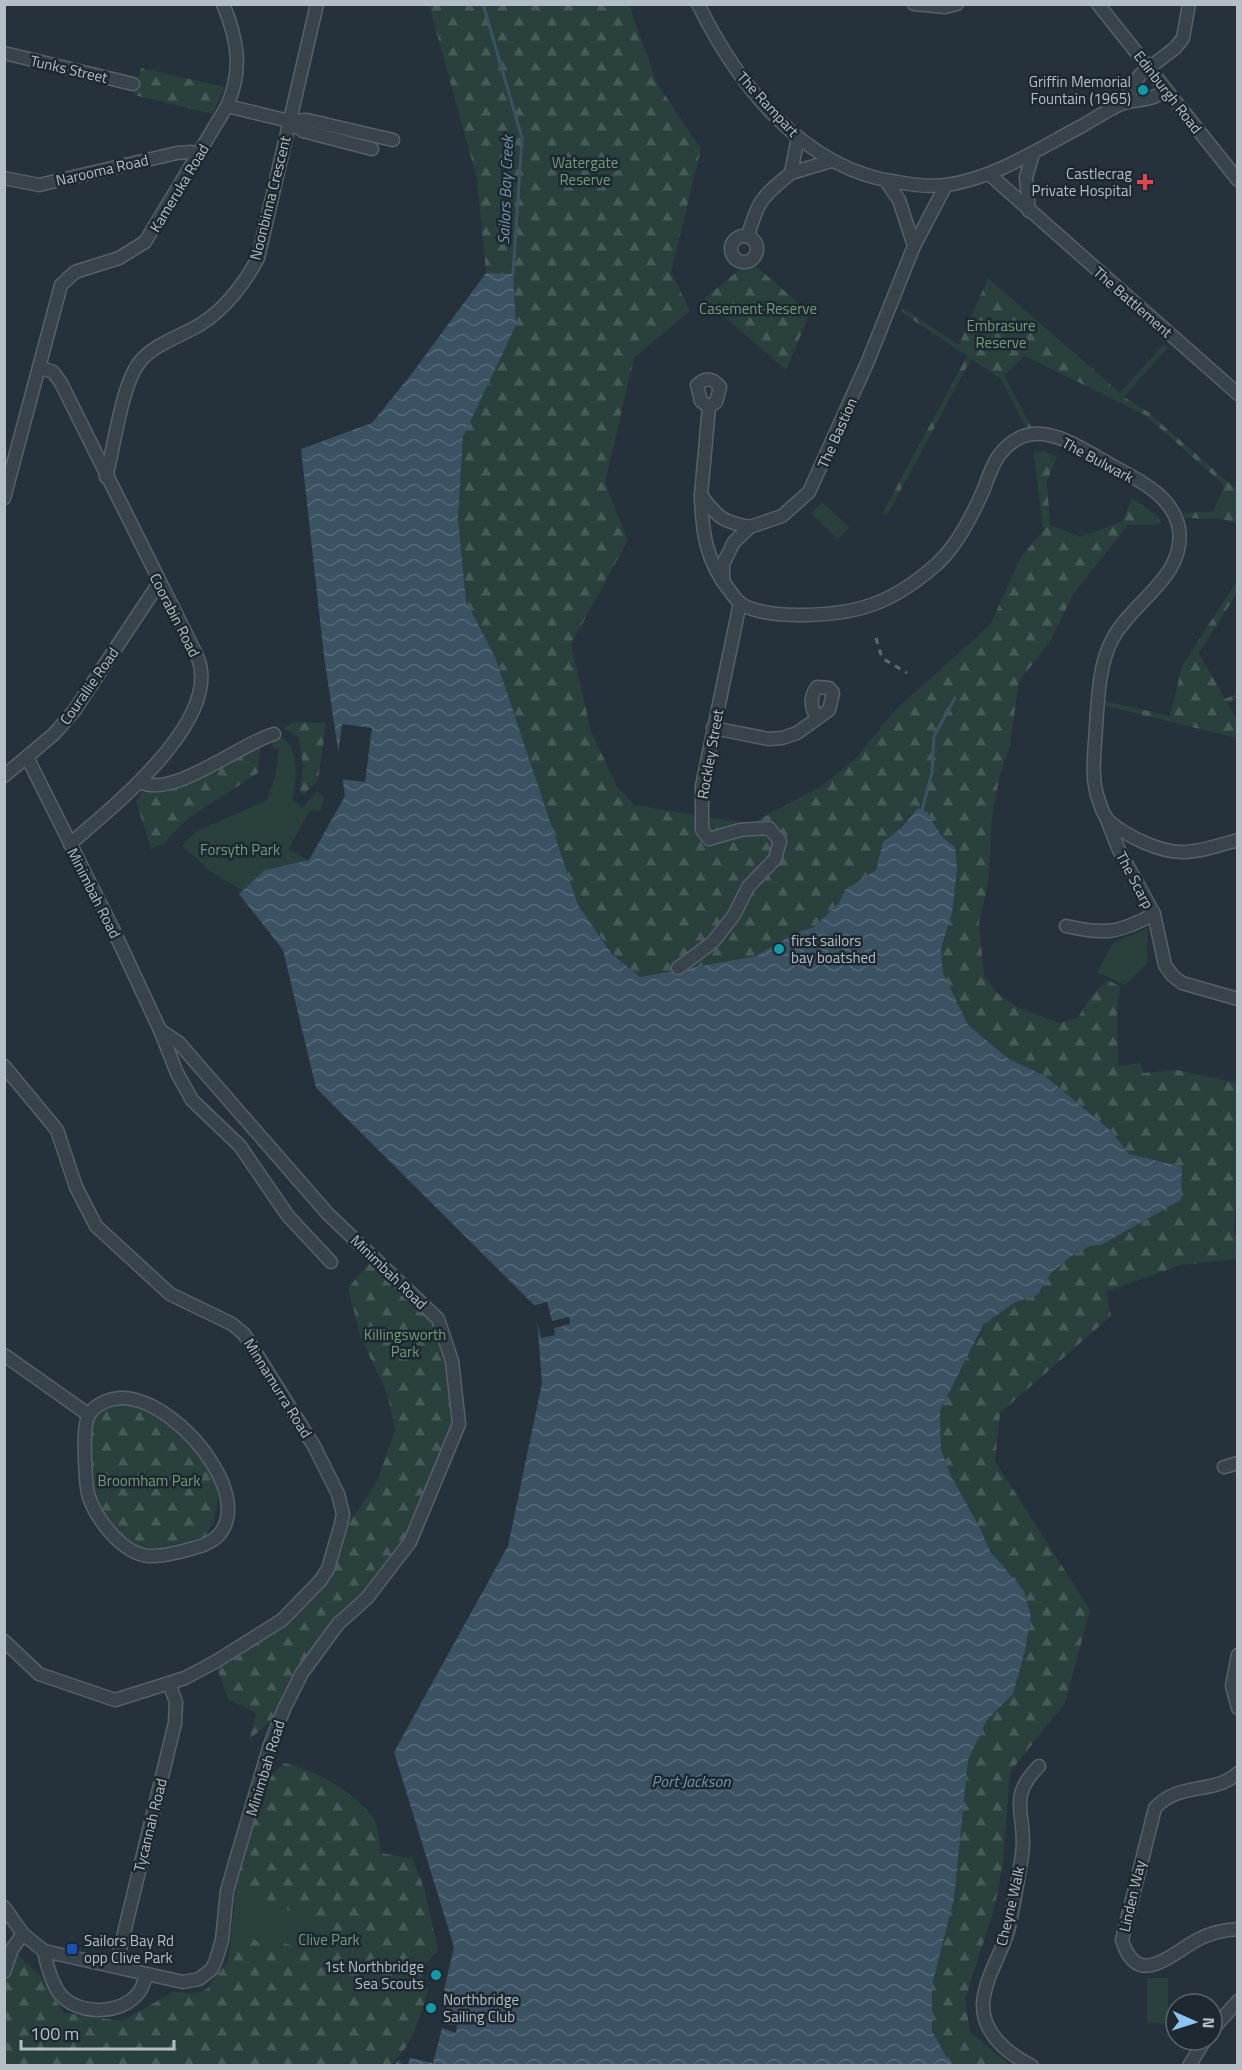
<svg xmlns="http://www.w3.org/2000/svg" width="1242" height="2070" viewBox="0 0 1242 2070" font-family="'Titillium Web',sans-serif">
  <style>
    .forest { fill: url(#forest-firs) }
    .green { fill: #29403d }
    .water { fill: url(#water-waves) }
    .pier { fill: #25323b }
    .lines { fill: none; stroke-linecap: round; stroke-linejoin: round }
    .stream { stroke: #3b5263; stroke-width: 3 }
    .street-casing { stroke: #566169; stroke-width: 15 }
    .street { stroke: #38434b; stroke-width: 12 }
    .rail { stroke: #5a6872; stroke-width: 3; stroke-dasharray: 6 6; stroke-linecap: butt }
    .culture-dot { fill: #0f9aa8; stroke: #1d2830; stroke-width: 2 }
    .health-dot { fill: #e0444e; stroke: #1d2830; stroke-width: 2 }
    .transit-dot { fill: #1a4fb4; stroke: #1d2830; stroke-width: 2 }
    .labels { text-anchor: middle; dominant-baseline: central; stroke-width: 5; stroke-linejoin: round; paint-order: stroke }
    .street-label { font-size: 15px; fill: #b4bec7; stroke: #1d2830 }
    .poi-label { font-size: 15px; fill: #b4bec7; stroke: #1d2830; text-anchor: end }
    .park-label { font-size: 15px; fill: #739b77; stroke: #1d2830 }
    .water-label { font-size: 16px; font-style: italic; fill: #7694a9; stroke: #1d2830 }
  </style>
  <defs>
    <pattern id="forest-firs" width="22" height="20" patternUnits="userSpaceOnUse" patternTransform="scale(1.5)"><rect width="22" height="20" fill="#29403d"/><path d="M5 1l3.5 6h-7zM16 11l3.5 6h-7z" fill="#465a58"/></pattern>
    <pattern id="water-waves" width="16" height="10" patternUnits="userSpaceOnUse" patternTransform="scale(1.5)"><rect width="16" height="10" fill="#3b5263"/><path d="M0 5q4-4 8 0t8 0" fill="none" stroke="#556978"/></pattern>
  </defs>
  <rect width="100%" height="100%" fill="#25323b"/>
  <g class="forest">
    <polygon points="429,5 629,5 657,83 701,149 671,272 690,311 634,358 605,483 628,540 571,644 591,731 617,786 634,805 751,824 823,785 856,758 895,710 990,625 1021,557 1043,531 1034,452 1045,451 1057,457 1047,481 1050,525 1080,537 1122,522 1132,498 1155,514 1162,524 1128,525 1074,593 1049,643 1019,681 1010,745 1000,774 992,817 988,884 979,923 984,976 997,993 1019,1008 1059,1023 1078,1018 1091,996 1107,980 1120,986 1117,1016 1118,1066 1141,1063 1143,1073 1177,1070 1236,1083 1238,1168 1234,1233 1237,1236 1237,1259 1181,1265 1106,1292 1111,1316 1000,1413 995,1461 1090,1610 1065,1703 1010,1772 1003,1862 994,1910 965,1999 970,2032 1010,2065 951,2065 932,2031 932,1985 954,1899 968,1759 987,1720 1013,1694 1025,1651 1031,1616 1024,1591 990,1551 981,1530 950,1474 941,1449 940,1411 983,1325 1014,1303 1038,1294 1051,1273 1070,1257 1090,1246 1101,1245 1181,1200 1157,1163 1129,1154 1110,1130 1045,1076 1009,1059 968,1025 943,973 941,949 952,913 942,837 934,822 910,814 900,829 883,842 876,870 845,890 839,903 814,927 795,933 756,956 639,977 613,954 578,905 495,657 466,601 458,519 463,437 516,325 513,275 486,273 477,179"/>
    <polygon points="141,68 220,86 225,87 212,114 134,95"/>
    <polygon points="752,263 810,313 786,370 704,299 745,265"/>
    <polygon points="988,278 1120,393 1164,344 1168,347 1124,397 1148,412 1237,490 1237,523 1222,519 1185,518 1183,513 1214,511 1224,485 1145,415 1025,356 1004,375 1032,428 1027,429 1000,378 971,359 889,512 881,516 967,356 901,312 903,308 959,345"/>
    <polygon points="1237,581 1237,593 1199,653 1225,699 1237,694 1237,698 1228,703 1237,721 1237,738 1106,706 1106,701 1170,716 1182,666"/>
    <polygon points="294,722 326,723 318,780 304,794 300,792 303,766 299,738 284,728"/>
    <polygon points="255,744 260,748 258,773 190,817 165,842 151,849 136,801 142,792 168,790 216,771"/>
    <polygon points="369,1263 399,1280 438,1319 459,1424 391,1570 341,1614 284,1709 249,1740 256,1713 228,1699 215,1662 293,1609 320,1581 341,1529 358,1510 378,1479 395,1430 387,1393 361,1338 348,1288"/>
    <path d="M132 1401 168 1415 214 1471 218 1499 213 1524 204 1537C188 1541 152 1552 137 1547 124 1542 90 1501 86 1489 82 1477 88 1426 95 1417 105 1405 118 1403 132 1401Z"/>
    <path d="M284 1763C316 1770 352 1791 372 1816 379 1824 379 1842 381 1853L412 1858 424 1888 438 1950 421 1970 424 1985 428 1989C421 2016 412 2046 391 2065L5 2066V1972L12 1949 40 1976 64 2013 122 2021 173 1992 196 1993 207 1989 228 1961 238 1871 269 1779Z"/>
  </g>
  <g class="green">
    <polygon points="822,502 849,527 838,539 811,514"/>
    <path d="M280 737C301 745 296 782 293 800L302 808 317 791 324 798 320 812 310 809 289 849 309 861 245 892 210 871 182 846 195 832 267 800 275 778 279 749 273 748 272 741Z"/>
    <polygon points="1148,928 1147,963 1125,985 1097,972 1113,943"/>
    <polygon points="236,1892 316,1920 312,1951 284,1943 277,1954 255,1940 231,1932"/>
    <rect x="1147" y="1978" width="21" height="45"/>
  </g>
  <polygon class="water" points="486,273 513,274 516,325 463,437 458,519 466,601 495,657 578,905 612,954 640,977 756,956 795,933 814,927 839,903 845,890 876,870 883,842 900,829 918,808 927,812 942,837 955,847 957,869 952,913 941,949 943,973 968,1025 1009,1059 1045,1076 1110,1130 1129,1154 1182,1167 1181,1200 1101,1245 1090,1246 1070,1257 1051,1273 1038,1294 1014,1303 983,1325 940,1411 941,1449 950,1474 981,1530 990,1551 1024,1591 1031,1616 1025,1651 1013,1694 987,1720 968,1760 954,1899 932,1985 932,2031 951,2065 394,2065 436,2026 454,1947 394,1752 508,1546 542,1383 536,1307 316,1088 283,950 239,894 265,870 309,860 345,796 324,656 301,449 372,423 413,372"/>
  <g class="pier">
    <polygon points="342,724 372,728 365,782 340,779 337,763"/>
    <polygon points="547,1302 552,1321 569,1317 570,1324 554,1328 555,1335 541,1338 533,1306"/>
    <polygon points="441,1990 450,1993 443,2024 457,2025 456,2033 442,2028 433,2063 410,2058 408,2065 399,2063 402,2055 433,2024"/>
  </g>
  <g class="lines">
    <g class="stream">
      <polyline points="483,4 522,138 513,274"/>
      <polyline points="922,810 932,773 934,736 955,698"/>
    </g>
    <g class="street-casing">
      <g id="street">
        <path d="M698 4C738 85 803 169 897 182 913 185 930 187 947 185 997 177 1036 150 1080 127 1092 121 1111 107 1124 103 1142 98 1149 102 1166 90"/>
        <polyline points="914,4 945,7 957,4"/>
        <polyline points="1098,4 1238,180"/>
        <polyline points="4,53 133,84"/>
        <polyline points="1123,103 1140,75 1175,48 1183,38 1189,4"/>
        <polyline points="227,106 289,121 307,120 393,140"/>
        <polyline points="289,121 303,131 372,149"/>
        <polyline points="798,137 791,173 831,161"/>
        <polyline points="989,174 1238,394"/>
        <polyline points="4,178 39,185 177,153 191,152 200,154"/>
        <polyline points="1029,211 1026,177 1033,154"/>
        <circle cx="744" cy="249" r="13"/>
        <path d="M748 236C758 200 762 197 791 173"/>
        <polyline points="914,246 946,185"/>
        <path d="M39 367 53 372 61 383 197 656C225 719 111 808 70 844"/>
        <path d="M709 407 716 402 720 387C713 378 706 377 697 385L701 401 709 407 701 495C717 517 723 522 750 527"/>
        <path d="M106 477C114 448 122 384 139 363 153 344 182 336 201 324 225 309 245 283 258 258L317 4"/>
        <path d="M701 495C702 532 706 562 730 591 733 595 737 601 741 604 770 621 840 616 871 605 895 597 919 580 938 563 958 544 972 516 983 491 992 467 997 449 1021 437 1049 424 1087 452 1111 465 1138 480 1173 495 1179 529 1186 576 1133 601 1113 638 1099 663 1098 698 1096 727 1095 750 1090 778 1099 801 1101 807 1104 817 1109 821 1126 836 1159 852 1182 852 1200 852 1220 845 1238 840"/>
        <path d="M4 498 61 285 75 272 119 258 145 242 227 106C243 70 238 40 223 4"/>
        <polyline points="723,582 723,564 734,542 750,527 782,516 809,492 868,361 914,246 899,200 886,181"/>
        <path d="M713 728 769 739 782 738 797 733 829 710 833 693 829 688 817 687C810 696 810 708 817 717"/>
        <polyline points="27,757 112,927 160,1030 177,1073 192,1100 240,1146 288,1216 331,1262"/>
        <polyline points="4,776 54,734 74,711 159,583"/>
        <path d="M140 782C173 799 239 744 274 734"/>
        <polyline points="1107,820 1119,850 1154,914 1165,965 1172,975 1182,983 1238,999"/>
        <path d="M1066 926C1105 935 1119 933 1154 914"/>
        <polyline points="678,968 713,942 734,915 748,887 775,859 780,841 769,828 740,830 709,839 702,830 702,786 740,603"/>
        <polyline points="4,1066 57,1130 76,1187 96,1226 170,1294 232,1324 244,1334 314,1446 338,1494 343,1514 341,1524 328,1569 320,1581 282,1620 215,1662 185,1678 115,1700 39,1674 4,1641"/>
        <polyline points="4,1355 89,1415"/>
        <path d="M120 1398C183 1396 280 1527 194 1548 180 1552 162 1557 148 1556 122 1553 97 1520 89 1497 85 1485 86 1472 85 1460 85 1448 83 1426 89 1415 95 1404 109 1399 120 1398Z"/>
        <polyline points="1224,1467 1238,1463"/>
        <polyline points="1238,1655 1232,1686 1238,1708"/>
        <path d="M1238 1773C1214 1795 1180 1781 1155 1808L1122 1940C1138 1992 1173 1951 1201 1938 1213 1932 1224 1930 1238 1929"/>
        <polyline points="4,1907 23,1934 44,1951 183,1982 199,1979 212,1969 216,1960 222,1940 227,1891 235,1863 270,1745 284,1709 302,1673 338,1624 367,1598 410,1542 459,1424 452,1361 438,1319 328,1214 179,1043 160,1030"/>
        <path d="M44 1951C47 1966 51 1982 60 1994 78 2016 123 2015 139 1992 143 1987 144 1980 147 1975"/>
        <polyline points="116,1966 175,1723 176,1702 169,1683"/>
        <polyline points="4,1972 12,1949 23,1934"/>
        <polyline points="1212,2030 1238,2001"/>
        <path d="M1032 2066C1008 2054 983 2034 983 2005 984 1979 1001 1955 1008 1931 1014 1906 1018 1880 1022 1855 1028 1815 1005 1800 1039 1766"/>
        <polyline points="1189,2066 1205,2040"/>
      </g>
    </g>
    <use href="#street" class="street"/>
    <polyline class="rail" points="876,638 882,658 907,673"/>
  </g>
  <g class="culture-dot">
    <circle cx="1143" cy="90" r="6"/>
    <circle cx="779" cy="949" r="6"/>
    <circle cx="436" cy="1975" r="6"/>
    <circle cx="431" cy="2008" r="6"/>
  </g>
  <path class="health-dot" d="M1142 173h6v6h6v6h-6v6h-6v-6h-6v-6h6z"/>
  <rect class="transit-dot" x="66" y="1943" width="12" height="12" rx="3"/>
  <g class="labels">
    <g class="street-label">
      <text transform="translate(69 69) rotate(13)">Tunks Street</text>
      <text transform="translate(1168 92) rotate(52)">Edinburgh Road</text>
      <text transform="translate(768 104) rotate(47)">The Rampart</text>
      <text transform="translate(102 170) rotate(-13)">Narooma Road</text>
      <text transform="translate(179 188) rotate(-59)">Kameruka Road</text>
      <text transform="translate(270 198) rotate(-76)">Noonbinna Crescent</text>
      <text transform="translate(1133 302) rotate(41)">The Battlement</text>
      <text transform="translate(837 433) rotate(-66)">The Bastion</text>
      <text transform="translate(1098 460) rotate(28)">The Bulwark</text>
      <text transform="translate(175 615) rotate(63)">Coorabin Road</text>
      <text transform="translate(89 686) rotate(-55)">Courallie Road</text>
      <text transform="translate(710 754) rotate(-80)">Rockley Street</text>
      <text transform="translate(1135 880) rotate(62)">The Scarp</text>
      <text transform="translate(94 893) rotate(63)">Minimbah Road</text>
      <text transform="translate(389 1272) rotate(44)">Minimbah Road</text>
      <text transform="translate(278 1388) rotate(58)">Minnamurra Road</text>
      <text transform="translate(265 1768) rotate(-73)">Minimbah Road</text>
      <text transform="translate(150 1825) rotate(-76)">Tycannah Road</text>
      <text transform="translate(1132 1896) rotate(-77)">Linden Way</text>
      <text transform="translate(1010 1906) rotate(-77)">Cheyne Walk</text>
    </g>
    <g class="poi-label">
      <text x="1131" y="81">Griffin Memorial<tspan x="1131" dy="17">Fountain (1965)</tspan></text>
      <text x="1132" y="173">Castlecrag<tspan x="1132" dy="17">Private Hospital</tspan></text>
      <text x="791" y="940" text-anchor="start">first sailors<tspan x="791" dy="17">bay boatshed</tspan></text>
      <text x="84" y="1940" text-anchor="start">Sailors Bay Rd<tspan x="84" dy="17">opp Clive Park</tspan></text>
      <text x="424" y="1966">1st Northbridge<tspan x="424" dy="17">Sea Scouts</tspan></text>
      <text x="443" y="1999" text-anchor="start">Northbridge<tspan x="443" dy="17">Sailing Club</tspan></text>
    </g>
    <g class="park-label">
      <text x="585" y="162">Watergate<tspan x="585" dy="17">Reserve</tspan></text>
      <text x="758" y="308">Casement Reserve</text>
      <text x="1001" y="325">Embrasure<tspan x="1001" dy="17">Reserve</tspan></text>
      <text x="240" y="849">Forsyth Park</text>
      <text x="405" y="1334">Killingsworth<tspan x="405" dy="17">Park</tspan></text>
      <text x="149" y="1480">Broomham Park</text>
      <text x="329" y="1939">Clive Park</text>
    </g>
    <g class="water-label">
      <text transform="translate(505 190) rotate(-88)">Sailors Bay Creek</text>
      <text x="691" y="1781">Port Jackson</text>
    </g>
  </g>
  <rect width="1242" height="2070" fill="none" stroke="#b4bec7" stroke-width="12"/>
  <g transform="translate(1194 2022) rotate(93)"><circle r="28" fill="#1d2830" stroke="#59646c" stroke-width="1.5"/>
  <path d="M0-4.5L10 22L0 15L-10 22Z" fill="#8ec4f2"/>
  <text y="-9" font-size="16" font-weight="bold" text-anchor="middle" fill="#b4bec7">N</text>
  </g>
  <path d="M21 2040v9h153v-9" fill="none" stroke="#b4bec7" stroke-width="3"/>
  <text x="30" y="2040" font-size="18" fill="#b4bec7" stroke="#1d2830" stroke-width="4.5" paint-order="stroke">100 m</text>
</svg>
